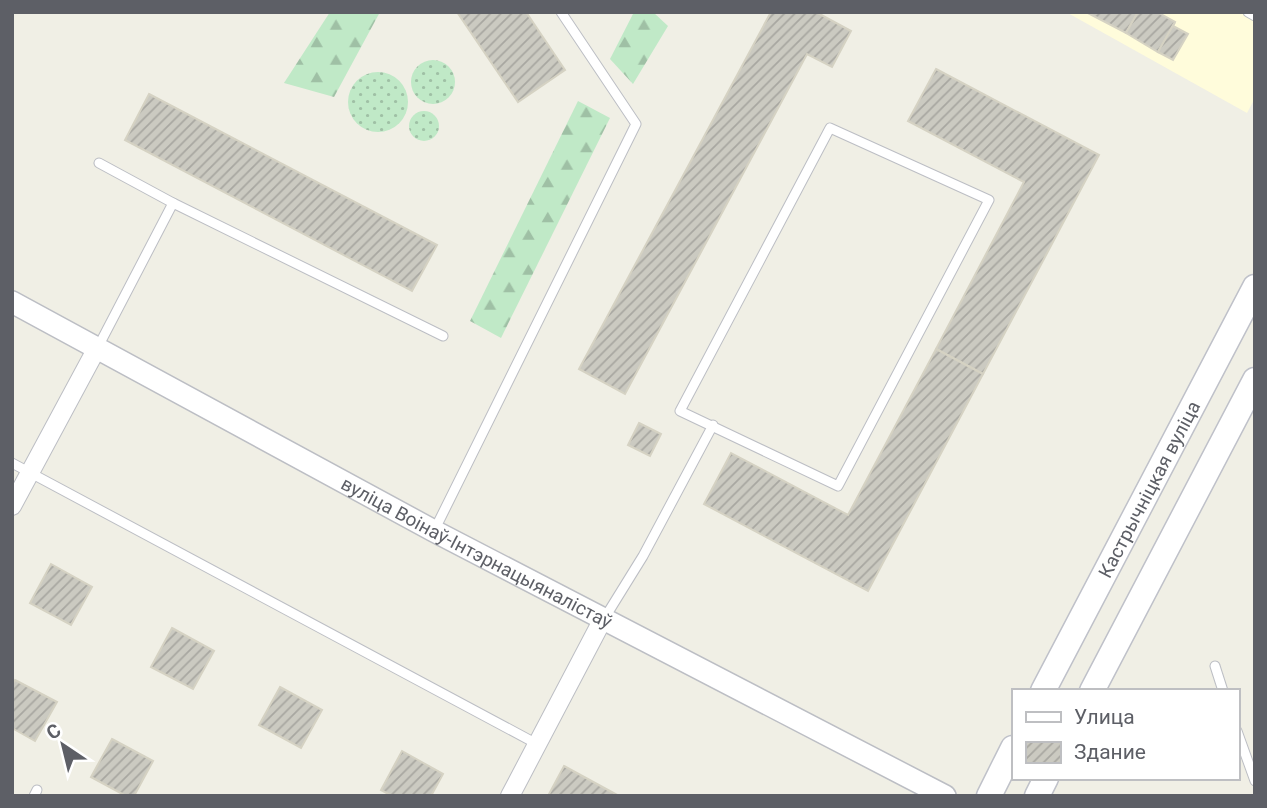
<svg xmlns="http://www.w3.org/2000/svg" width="1267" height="808" viewBox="0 0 1267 808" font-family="Roboto,sans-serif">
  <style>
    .commercial { fill: #fffcdb }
    .forest { fill: url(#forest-firs) }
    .park { fill: url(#park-dots) }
    .building { fill: url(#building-hatch); stroke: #d5d2c3; stroke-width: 2 }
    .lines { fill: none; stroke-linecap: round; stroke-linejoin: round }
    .service-casing { stroke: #bcbec4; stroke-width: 11 }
    .minor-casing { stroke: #bcbec4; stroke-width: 20 }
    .tertiary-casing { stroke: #bcbec4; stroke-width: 24 }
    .secondary-casing { stroke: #bfc1c9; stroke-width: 27 }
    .service { stroke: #fff; stroke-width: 9 }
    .minor { stroke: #fff; stroke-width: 18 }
    .tertiary { stroke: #fff; stroke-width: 21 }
    .secondary { stroke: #fff; stroke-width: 24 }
    .labels { text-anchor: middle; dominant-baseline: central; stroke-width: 5; stroke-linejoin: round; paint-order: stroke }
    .street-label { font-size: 19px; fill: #5d5f66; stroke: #fff }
  </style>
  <defs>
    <pattern id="forest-firs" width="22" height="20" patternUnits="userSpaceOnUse" patternTransform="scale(1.75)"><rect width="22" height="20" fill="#c0e9c7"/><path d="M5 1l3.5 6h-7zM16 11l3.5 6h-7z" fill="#9fc0a5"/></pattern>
    <pattern id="park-dots" width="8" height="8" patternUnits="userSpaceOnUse" patternTransform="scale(1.75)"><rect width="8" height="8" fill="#c0e9c7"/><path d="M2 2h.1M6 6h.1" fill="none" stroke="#9fc0a5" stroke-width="1.8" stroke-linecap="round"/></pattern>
    <pattern id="building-hatch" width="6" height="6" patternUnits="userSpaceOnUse" patternTransform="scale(1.75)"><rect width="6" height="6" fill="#cbcac1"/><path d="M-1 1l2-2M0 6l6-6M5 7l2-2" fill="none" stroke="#a8a7a1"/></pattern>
  </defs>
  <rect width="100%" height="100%" fill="#f0efe5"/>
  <polygon class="commercial" points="1066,12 1255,12 1255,98 1247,113"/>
  <g class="forest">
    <polygon points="330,12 380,12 334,97 284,83"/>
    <polygon points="634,12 653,12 668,26 633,84 610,59"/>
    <polygon points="578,101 610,118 501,338 470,321"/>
  </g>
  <g class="park">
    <circle cx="433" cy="82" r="22"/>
    <circle cx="378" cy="102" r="30"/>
    <circle cx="424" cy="126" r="15"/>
  </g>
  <g class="building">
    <polygon points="457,12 526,12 565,70 518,102"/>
    <polygon points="771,12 816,12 851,31 832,67 807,54 625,394 579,369"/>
    <polygon points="1086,12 1138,12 1126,33"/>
    <polygon points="1138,12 1157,12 1175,22 1158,52 1126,33"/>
    <polygon points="1175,22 1173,26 1188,34 1173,60 1158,52"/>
    <polygon points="936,69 1099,155 983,374 936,349 1024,182 908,121"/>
    <polygon points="149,94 437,245 412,291 125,140"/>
    <polygon points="936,349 983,374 868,591 704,504 731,453 848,515"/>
    <polygon points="639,423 661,434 650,456 628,445"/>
    <polygon points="51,564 92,587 71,625 30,603"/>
    <polygon points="172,628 214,651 193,689 151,667"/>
    <polygon points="15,680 57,702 35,741 12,728 12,685"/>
    <polygon points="280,687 322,710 301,748 259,725"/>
    <polygon points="112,739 153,761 134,796 126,796 91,777"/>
    <polygon points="402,751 443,774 431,796 392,796 381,790"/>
    <polygon points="564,766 619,796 548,796"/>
  </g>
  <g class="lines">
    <g class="service-casing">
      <g id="service">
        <polyline points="1248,12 1255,16"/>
        <polygon points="830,128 989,200 838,486 680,411"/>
        <polyline points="99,163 173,203"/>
        <polyline points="98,347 173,203 443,336"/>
        <polyline points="12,463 537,744"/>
        <polyline points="434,531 636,124 561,12"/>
        <polyline points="604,619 643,556 713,425"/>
        <polyline points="1215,666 1223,691"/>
        <polyline points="1237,731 1255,781"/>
        <polyline points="34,796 37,790"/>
      </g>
    </g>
    <g class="minor-casing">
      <g id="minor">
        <polyline points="12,506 97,348"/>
        <polyline points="510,796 603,619"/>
      </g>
    </g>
    <g class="tertiary-casing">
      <g id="tertiary">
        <path id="s1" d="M12 302 434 531 945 796"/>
      </g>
    </g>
    <g class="secondary-casing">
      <g id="secondary">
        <path id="s2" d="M1043 691 1255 287"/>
        <polyline points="1092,691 1255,380"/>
        <polyline points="989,796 1013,748"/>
        <polyline points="1037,796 1046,778"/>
      </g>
    </g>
    <use href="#service" class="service"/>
    <use href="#minor" class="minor"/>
    <use href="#tertiary" class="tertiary"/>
    <use href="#secondary" class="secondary"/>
  </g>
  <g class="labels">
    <g class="street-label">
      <text stroke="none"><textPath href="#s2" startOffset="228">Кастрычніцкая вуліца</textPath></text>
      <text stroke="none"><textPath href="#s1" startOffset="528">вуліца Воінаў-Інтэрнацыяналістаў</textPath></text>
    </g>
  </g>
  <rect width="1267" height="808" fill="none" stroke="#5d5f66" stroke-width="28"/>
  <rect x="1012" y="689" width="228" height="91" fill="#ffffff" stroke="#bebfc2" stroke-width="2"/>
  <rect x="1026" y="712" width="35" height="10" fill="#ffffff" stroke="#bebfc2" stroke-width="2"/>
  <text x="1074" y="724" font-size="21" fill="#5d5f66">Улица</text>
  <rect x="1026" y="742" width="35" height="21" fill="url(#building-hatch)" stroke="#bebfc2" stroke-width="2"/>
  <text x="1074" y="759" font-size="21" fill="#5d5f66">Здание</text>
  <g transform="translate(63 745) rotate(325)" stroke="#ffffff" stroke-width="5" paint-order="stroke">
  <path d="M0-5L12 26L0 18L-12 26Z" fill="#5d5f66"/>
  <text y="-10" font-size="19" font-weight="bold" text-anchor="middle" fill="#5d5f66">С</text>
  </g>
</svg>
